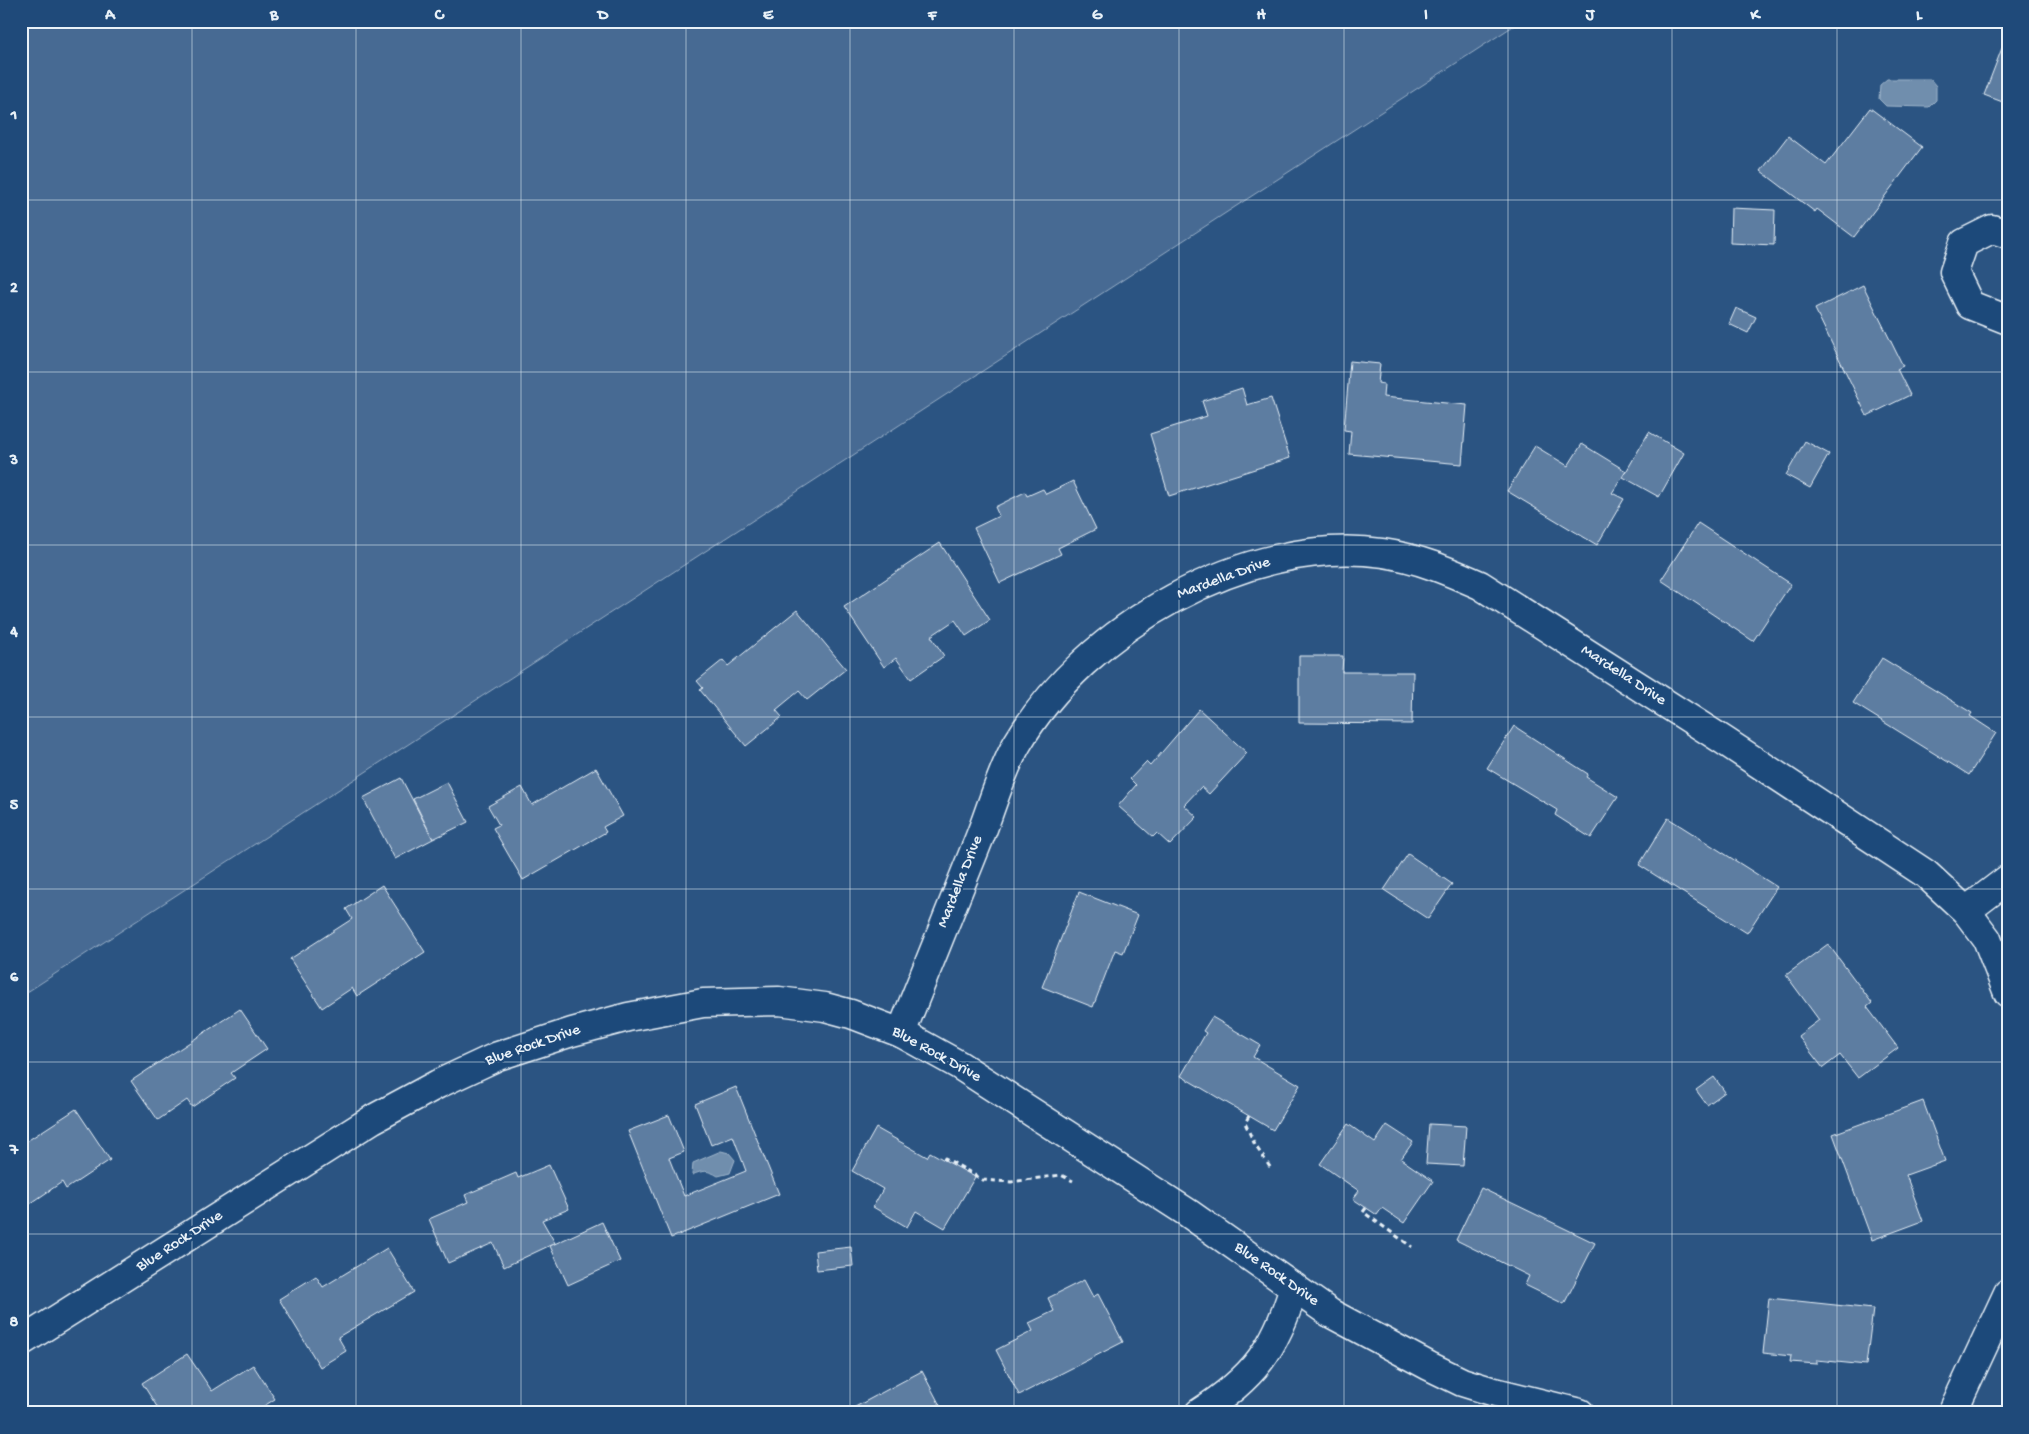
<svg xmlns="http://www.w3.org/2000/svg" width="2029" height="1434" viewBox="0 0 2029 1434" font-family="'Gochi Hand',sans-serif">
  <style>
    .green { fill: #476b93; stroke: #98aec6 }
    .water { fill: #708ead; stroke: #a0b6cb }
    .building { fill: #5d7da1; stroke: #e8f1f8 }
    .lines { fill: none; stroke-linecap: round; stroke-linejoin: round }
    .minor-casing { stroke: #e8f1f8; stroke-width: 31 }
    .path { stroke: #e8f1f8; stroke-width: 3; stroke-dasharray: 5 4; stroke-linecap: butt }
    .minor { stroke: #1f4a7a; stroke-width: 28 }
    .grid { fill: none; stroke: #e8f1f8; stroke-width: 1; stroke-opacity: 0.55 }
    .labels { text-anchor: middle; dominant-baseline: central; stroke-width: 4.5; stroke-linejoin: round; paint-order: stroke }
    .street-label { font-size: 16px; fill: #e8f1f8; stroke: #1f4a7a }
    .neatline { fill: none; stroke: #e8f1f8; stroke-width: 2 }
    .grid-label { font-size: 16px; text-anchor: middle; font-weight: bold; fill: #e8f1f8 }
  </style>
  <rect width="100%" height="100%" fill="#2b5482"/>
  <filter id="ink" filterUnits="userSpaceOnUse"><feTurbulence type="fractalNoise" baseFrequency=".02" numOctaves="2"/><feDisplacementMap in="SourceGraphic" scale="10" xChannelSelector="R" yChannelSelector="G"/><feConvolveMatrix kernelMatrix="1 2 1 2 8 2 1 2 1" color-interpolation-filters="sRGB"/></filter>
  <g filter="url(#ink)">
    <polygon class="green" points="21,21 1521,21 21,996"/>
    <g class="water">
      <polygon points="1887,79 1930,79 1936,86 1936,100 1929,107 1886,106 1879,99 1880,85"/>
      <path d="M721 1151 729 1153 735 1160 730 1173 718 1176C708 1170 703 1170 692 1175L693 1163Z"/>
    </g>
    <g class="building">
      <polygon points="2002,48 2008,50 2008,104 1984,95"/>
      <polygon points="1870,108 1922,147 1854,237 1817,209 1815,212 1761,171 1788,136 1826,165"/>
      <polygon points="1731,208 1775,210 1774,245 1730,243"/>
      <polygon points="1863,285 1903,366 1897,369 1910,395 1867,416 1815,309"/>
      <polygon points="1736,308 1756,317 1748,333 1729,324"/>
      <polygon points="1350,361 1380,364 1378,383 1384,384 1383,397 1467,405 1462,464 1349,454 1351,431 1344,430"/>
      <polygon points="1242,388 1247,405 1271,398 1290,458 1169,496 1150,434 1207,416 1202,401"/>
      <polygon points="1649,432 1684,453 1659,497 1623,477"/>
      <polygon points="1805,441 1829,454 1810,488 1786,475"/>
      <polygon points="1582,444 1626,471 1612,493 1624,499 1597,545 1507,491 1535,446 1568,466"/>
      <polygon points="1073,481 1096,529 1058,548 1061,554 1000,583 974,528 999,516 995,507 1025,492 1027,496 1043,489 1046,494"/>
      <polygon points="1698,523 1791,584 1753,641 1661,580"/>
      <polygon points="940,543 990,620 966,636 955,620 931,636 944,656 911,679 896,658 884,667 844,607"/>
      <polygon points="797,610 846,669 807,700 799,691 776,710 782,717 746,746 700,690 703,688 697,681 723,660 728,666"/>
      <polygon points="2008,626 2008,643 2002,640"/>
      <polygon points="1299,656 1343,656 1342,672 1413,672 1412,724 1299,723"/>
      <polygon points="1882,658 1972,713 1970,716 1996,733 1969,775 1853,703"/>
      <polygon points="1199,709 1247,753 1209,794 1201,787 1184,805 1197,817 1170,845 1157,833 1153,837 1118,806 1136,785 1130,779 1146,762 1150,766"/>
      <polygon points="1514,726 1588,774 1586,777 1618,797 1591,838 1555,815 1557,810 1487,768"/>
      <polygon points="596,768 623,816 603,827 606,832 523,880 493,828 499,825 488,806 522,787 532,805"/>
      <polygon points="401,778 433,839 395,859 363,798"/>
      <polygon points="447,782 468,822 433,839 413,799"/>
      <polygon points="1668,818 1777,887 1747,933 1639,865"/>
      <polygon points="1408,854 1452,884 1428,919 1384,890"/>
      <polygon points="382,885 425,952 357,996 352,988 322,1008 290,959 352,919 346,909"/>
      <polygon points="1079,892 1138,915 1123,953 1115,950 1093,1007 1042,987"/>
      <polygon points="1828,944 1872,1003 1867,1007 1898,1048 1858,1078 1840,1055 1823,1068 1798,1036 1819,1020 1786,975"/>
      <polygon points="240,1009 267,1049 231,1073 235,1078 192,1107 187,1100 158,1120 131,1081"/>
      <polygon points="1212,1017 1260,1045 1253,1057 1300,1085 1273,1130 1181,1076 1206,1033 1203,1031"/>
      <polygon points="1714,1077 1725,1092 1707,1105 1696,1090"/>
      <polygon points="736,1087 779,1194 671,1238 628,1131 669,1115 684,1152 669,1158 684,1196 746,1171 733,1136 711,1145 695,1104"/>
      <polygon points="1923,1101 1945,1161 1906,1175 1923,1221 1872,1240 1833,1134"/>
      <polygon points="76,1109 110,1160 66,1189 62,1182 24,1208 21,1204 21,1145"/>
      <polygon points="1348,1124 1375,1143 1387,1125 1413,1142 1401,1159 1433,1181 1404,1223 1382,1208 1377,1215 1353,1199 1359,1191 1320,1164"/>
      <polygon points="1429,1124 1466,1126 1463,1166 1426,1164"/>
      <polygon points="876,1128 927,1157 930,1152 975,1177 945,1228 916,1211 907,1227 873,1207 883,1189 852,1171"/>
      <polygon points="549,1165 569,1209 542,1220 555,1243 504,1267 493,1243 448,1263 429,1219 468,1202 465,1195 516,1173 518,1178"/>
      <polygon points="1481,1188 1595,1243 1564,1304 1525,1285 1529,1276 1456,1240"/>
      <polygon points="602,1222 620,1261 568,1285 550,1246"/>
      <polygon points="851,1247 853,1266 817,1270 815,1251"/>
      <polygon points="387,1248 414,1292 338,1337 346,1351 320,1367 279,1299 316,1276 323,1287"/>
      <polygon points="1084,1280 1093,1297 1098,1294 1123,1342 1019,1395 996,1350 1033,1331 1029,1323 1054,1311 1048,1298"/>
      <polygon points="1769,1298 1873,1309 1866,1365 1817,1360 1817,1364 1790,1362 1791,1356 1763,1353"/>
      <polygon points="187,1354 212,1391 253,1365 275,1399 253,1413 161,1413 142,1383"/>
      <polygon points="922,1371 944,1413 844,1413"/>
    </g>
    <g class="lines">
      <g class="minor-casing">
        <g id="minor">
          <polyline points="2008,234 1992,229 1964,243 1954,272 1970,305 2008,320"/>
          <polyline points="1966,911 2008,879"/>
          <path d="M901 1033C927 968 953 904 979 839 991 809 1001 772 1017 744 1085 628 1247 534 1383 553 1418 558 1448 571 1480 585L1723 740 1926 874 1966 911 1987 939 2008 993"/>
          <polyline points="21,1342 373,1119 438,1084 498,1056 572,1032 628,1017 703,1003 779,1001 825,1007 851,1014 901,1033 959,1065 1188,1213 1330,1313 1429,1366 1462,1382 1491,1391 1580,1413"/>
          <path d="M1199 1413C1253 1378 1276 1349 1294 1287"/>
          <polyline points="1952,1413 2008,1293"/>
        </g>
      </g>
      <g class="path">
        <polyline points="1249,1116 1245,1123 1255,1145 1272,1170"/>
        <polyline points="944,1160 945,1158 983,1180 1011,1182 1061,1175 1073,1181"/>
        <polyline points="1366,1208 1363,1212 1412,1247"/>
      </g>
      <use href="#minor" class="minor"/>
    </g>
  </g>
  <path class="grid" d="M192 21V1413M356 21V1413M521 21V1413M686 21V1413M850 21V1413M1014 21V1413M1179 21V1413M1344 21V1413M1508 21V1413M1672 21V1413M1837 21V1413M21 200H2008M21 372H2008M21 545H2008M21 717H2008M21 889H2008M21 1062H2008M21 1234H2008"/>
  <g class="labels">
    <g class="street-label">
      <text transform="translate(1224 579) rotate(-20)">Mardella Drive</text>
      <text transform="translate(1623 676) rotate(33)">Mardella Drive</text>
      <text transform="translate(961 882) rotate(-68)">Mardella Drive</text>
      <text transform="translate(533 1046) rotate(-19)">Blue Rock Drive</text>
      <text transform="translate(936 1055) rotate(29)">Blue Rock Drive</text>
      <text transform="translate(180 1242) rotate(-33)">Blue Rock Drive</text>
      <text transform="translate(1276 1275) rotate(35)">Blue Rock Drive</text>
    </g>
  </g>
  <rect width="2029" height="1434" fill="none" stroke="#1f4a7a" stroke-width="55"/>
  <rect x="28" y="28" width="1974" height="1378" class="neatline"/>
  <g class="grid-label">
    <text x="110" y="19">A</text>
    <text x="274" y="19">B</text>
    <text x="439" y="19">C</text>
    <text x="603" y="19">D</text>
    <text x="768" y="19">E</text>
    <text x="932" y="19">F</text>
    <text x="1097" y="19">G</text>
    <text x="1261" y="19">H</text>
    <text x="1426" y="19">I</text>
    <text x="1590" y="19">J</text>
    <text x="1755" y="19">K</text>
    <text x="1919" y="19">L</text>
    <text x="14" y="119">1</text>
    <text x="14" y="292">2</text>
    <text x="14" y="464">3</text>
    <text x="14" y="636">4</text>
    <text x="14" y="809">5</text>
    <text x="14" y="981">6</text>
    <text x="14" y="1154">7</text>
    <text x="14" y="1326">8</text>
  </g>
</svg>
